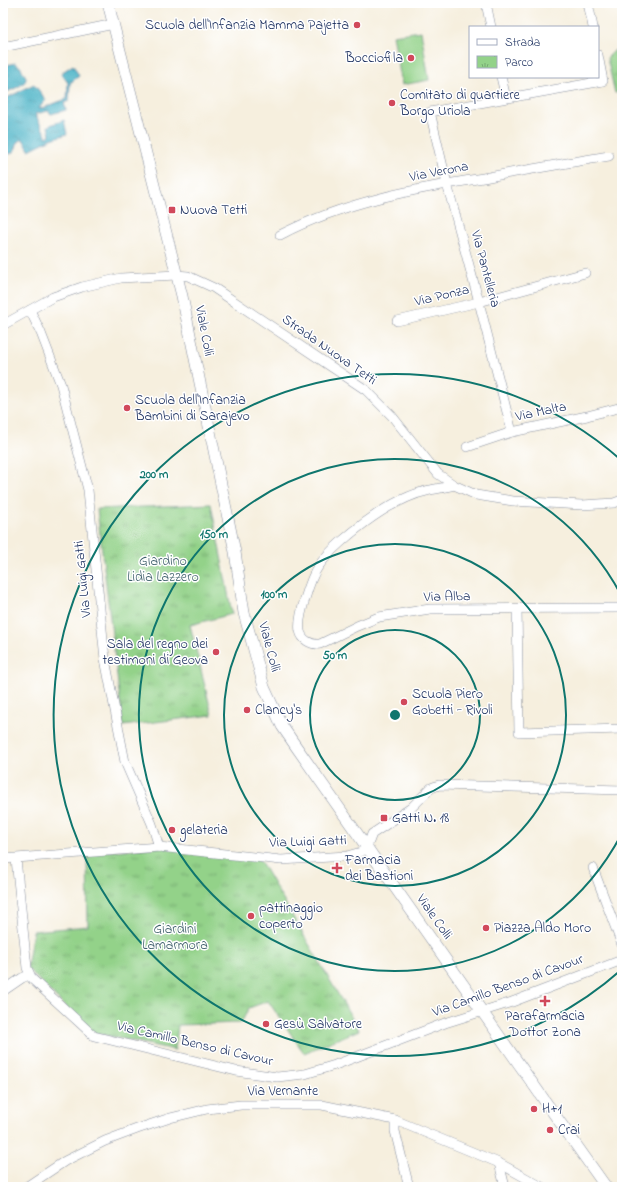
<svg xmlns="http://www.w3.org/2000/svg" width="625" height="1190" viewBox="0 0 625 1190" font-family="'Indie Flower',sans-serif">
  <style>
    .park { fill: url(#park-tufts); stroke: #578074 }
    .garden { fill: #93d289; stroke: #578074 }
    .water { fill: url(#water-ripples); stroke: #327092 }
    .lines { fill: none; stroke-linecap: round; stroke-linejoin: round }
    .minor-casing { stroke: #888f9e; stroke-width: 10 }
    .tertiary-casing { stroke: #888f9e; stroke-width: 12 }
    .minor { stroke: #fff; stroke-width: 9 }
    .tertiary { stroke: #fff; stroke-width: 11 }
    .ring { fill: none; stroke: #0f766e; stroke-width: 2 }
    .poi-dot { fill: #d1495b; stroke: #fff; stroke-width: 1.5 }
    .labels { text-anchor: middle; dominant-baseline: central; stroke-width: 3; stroke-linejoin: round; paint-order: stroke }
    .poi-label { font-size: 14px; fill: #1b2f5e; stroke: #fff; text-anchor: start }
    .street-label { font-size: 14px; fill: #1b2f5e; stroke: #fff }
    .park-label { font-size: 14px; fill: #3f606b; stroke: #fff }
    .centre { fill: #0f766e; stroke: #fff; stroke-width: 2 }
    .ring-label { font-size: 12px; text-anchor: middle; font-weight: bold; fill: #0f766e; stroke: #fff; stroke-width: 3; stroke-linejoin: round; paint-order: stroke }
  </style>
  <defs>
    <pattern id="park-tufts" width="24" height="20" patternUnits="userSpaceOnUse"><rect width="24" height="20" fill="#93d289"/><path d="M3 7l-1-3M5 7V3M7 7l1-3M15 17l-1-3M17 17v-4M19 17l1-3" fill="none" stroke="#77ab73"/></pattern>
    <pattern id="water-ripples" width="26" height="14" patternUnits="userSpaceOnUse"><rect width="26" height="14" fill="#48b2c6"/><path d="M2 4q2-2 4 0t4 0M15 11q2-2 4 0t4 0" fill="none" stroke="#3b91a4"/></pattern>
  </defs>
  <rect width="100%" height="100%" fill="#fff"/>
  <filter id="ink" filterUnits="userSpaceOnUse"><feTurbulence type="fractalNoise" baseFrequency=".025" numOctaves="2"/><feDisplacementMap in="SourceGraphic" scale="8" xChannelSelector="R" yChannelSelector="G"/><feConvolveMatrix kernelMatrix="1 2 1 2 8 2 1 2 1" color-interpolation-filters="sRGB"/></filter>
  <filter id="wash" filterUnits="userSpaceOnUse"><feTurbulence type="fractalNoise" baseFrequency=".012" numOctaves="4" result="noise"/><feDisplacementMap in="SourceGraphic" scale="16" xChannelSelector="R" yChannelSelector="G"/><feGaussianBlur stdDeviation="0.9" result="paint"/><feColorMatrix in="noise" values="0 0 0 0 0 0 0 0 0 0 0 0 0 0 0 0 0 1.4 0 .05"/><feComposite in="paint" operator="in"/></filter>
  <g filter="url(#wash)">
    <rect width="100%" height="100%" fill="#f6efde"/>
    <g class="park">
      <polygon points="622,48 622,92 615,93 607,58 615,50"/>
      <polygon points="211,504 232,614 190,625 212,715 123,726 97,509"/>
      <polygon points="159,847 258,857 359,1030 304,1053 268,1001 249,1008 241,1023 178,1025 175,1050 90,1032 27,968 33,931 88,926 87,853"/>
    </g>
    <polygon class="garden" points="421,31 429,80 402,85 393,35"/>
    <g class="water">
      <path d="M15 63C19 65 21 67 23 72 24 74 26 76 26 78 27 85 8 91 3 94V66Z"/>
      <path d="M73 65 79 76 70 83 69 101 64 103 66 110 51 114 48 111 35 114 47 137 50 135 48 126 64 120 67 134 51 139 29 150 23 139 17 142C17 151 11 155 3 155V100L34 84 46 100 38 109C48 107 56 102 67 99L68 83 61 73Z"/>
    </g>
  </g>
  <g filter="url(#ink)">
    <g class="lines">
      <g class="minor-casing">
        <g id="minor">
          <polyline points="486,3 491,27"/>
          <polyline points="588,3 593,27"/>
          <polyline points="3,47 114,24"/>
          <polyline points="501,77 506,98"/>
          <path d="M280 235C343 202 414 189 483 178 525 170 567 163 609 156"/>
          <polyline points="30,310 41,333 61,385 88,490 105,659 125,762 152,824 159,847"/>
          <polyline points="397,321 479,302 585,273"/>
          <polyline points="3,325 53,297 82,287 121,278 176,275 188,276 214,288 366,390 392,416 438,474 454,485 476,495 513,501 582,505 614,503 622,500"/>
          <polyline points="512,432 479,302 447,184 430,112 603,81 598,55"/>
          <polyline points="467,447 512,432 587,416 622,407"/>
          <path d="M454 485C445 488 438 488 430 490 397 497 366 520 341 542 333 549 324 558 318 567 311 577 297 618 300 631 302 640 311 645 320 644L357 626 379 617 430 609 622 608"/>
          <polyline points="517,609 519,732 622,729"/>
          <polyline points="3,859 159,847 281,860 347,856 361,852 367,847 372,834 411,808 431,788 439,785 622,790"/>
          <polyline points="16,859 27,968 32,979 94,1036 236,1071 277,1077 305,1074 335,1065 445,1023 512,1002 622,960"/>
          <polyline points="593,868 622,945"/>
          <polyline points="3,991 22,978 29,975"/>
          <polyline points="395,1120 395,1131 409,1187"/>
          <polyline points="499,1163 505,1187"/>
          <polyline points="26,1187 65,1161 105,1141 137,1129 170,1118 207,1109 241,1105 322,1105 395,1120 499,1163 542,1187"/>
        </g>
      </g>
      <g class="tertiary-casing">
        <polyline id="tertiary" points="108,3 182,296 235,552 244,613 264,687 282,726 295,745 547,1104 606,1187"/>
      </g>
      <use href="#minor" class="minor"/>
      <use href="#tertiary" class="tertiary"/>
    </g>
  </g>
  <g class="ring">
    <circle cx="395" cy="715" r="85"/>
    <circle cx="395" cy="715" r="171"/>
    <path d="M621 835A256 256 0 1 1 621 595"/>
    <path d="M621 970A341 341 0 1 1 621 460"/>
  </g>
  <g class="poi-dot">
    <circle cx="357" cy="25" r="4"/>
    <circle cx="411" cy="58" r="4"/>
    <circle cx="392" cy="103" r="4"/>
    <rect x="168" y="206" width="8" height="8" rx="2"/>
    <circle cx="127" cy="408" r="4"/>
    <circle cx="216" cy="652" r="4"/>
    <circle cx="404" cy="702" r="4"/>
    <circle cx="247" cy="710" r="4"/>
    <rect x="380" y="814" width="8" height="8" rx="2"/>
    <circle cx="172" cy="830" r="4"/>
    <path d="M335 862h4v4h4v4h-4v4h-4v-4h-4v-4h4z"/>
    <circle cx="251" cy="916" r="4"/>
    <circle cx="486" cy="928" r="4"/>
    <path d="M543 995h4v4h4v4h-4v4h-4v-4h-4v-4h4z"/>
    <circle cx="266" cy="1024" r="4"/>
    <circle cx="534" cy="1109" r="4"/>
    <circle cx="550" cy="1130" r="4"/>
  </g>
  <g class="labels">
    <g class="poi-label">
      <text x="349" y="25" text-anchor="end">Scuola dell'Infanzia Mamma Pajetta</text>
      <text x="403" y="58" text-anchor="end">Bocciofila</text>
      <text x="400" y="95">Comitato di quartiere<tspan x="400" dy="16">Borgo Uriola</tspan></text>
      <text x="180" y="210">Nuova Tetti</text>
      <text x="135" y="400">Scuola dell'Infanzia<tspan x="135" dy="16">Bambini di Sarajevo</tspan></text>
      <text x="208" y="644" text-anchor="end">Sala del regno dei<tspan x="208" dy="16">testimoni di Geova</tspan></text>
      <text x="412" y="694">Scuola Piero<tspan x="412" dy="16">Gobetti - Rivoli</tspan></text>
      <text x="255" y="710">Clancy's</text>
      <text x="392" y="818">Gatti N. 18</text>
      <text x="180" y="830">gelateria</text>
      <text x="345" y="860">Farmacia<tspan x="345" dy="16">dei Bastioni</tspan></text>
      <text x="259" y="908">pattinaggio<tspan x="259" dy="16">coperto</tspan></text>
      <text x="494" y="928">Piazza Aldo Moro</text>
      <text x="545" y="1016" text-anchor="middle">Parafarmacia<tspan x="545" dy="16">Dottor Zona</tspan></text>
      <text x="274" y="1024">Gesù Salvatore</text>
      <text x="542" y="1109">H+1</text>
      <text x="558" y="1130">Crai</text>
    </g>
    <g class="street-label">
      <text transform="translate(439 172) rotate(-11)">Via Verona</text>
      <text transform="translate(485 269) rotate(75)">Via Pantelleria</text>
      <text transform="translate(442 296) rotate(-13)">Via Ponza</text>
      <text transform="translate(204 331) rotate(79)">Viale Colli</text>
      <text transform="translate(329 350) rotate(35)">Strada Nuova Tetti</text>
      <text transform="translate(541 412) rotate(-12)">Via Malta</text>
      <text transform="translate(83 579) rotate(-96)">Via Luigi Gatti</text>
      <text transform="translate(447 597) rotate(-1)">Via Alba</text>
      <text transform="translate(269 647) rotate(75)">Viale Colli</text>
      <text transform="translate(308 842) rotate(-2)">Via Luigi Gatti</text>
      <text transform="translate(434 917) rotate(55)">Viale Colli</text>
      <text transform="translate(508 986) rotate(-20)">Via Camillo Benso di Cavour</text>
      <text transform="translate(195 1044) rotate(13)">Via Camillo Benso di Cavour</text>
      <text x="283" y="1091">Via Vernante</text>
    </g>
    <g class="park-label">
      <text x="163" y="561">Giardino<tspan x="163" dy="16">Lidia Lazzero</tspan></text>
      <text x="175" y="929">Giardini<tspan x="175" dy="16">Lamarmora</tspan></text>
    </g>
  </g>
  <circle cx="395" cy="715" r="6" class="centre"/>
  <g class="ring-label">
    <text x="154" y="478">200 m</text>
    <text x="214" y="538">150 m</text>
    <text x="274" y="598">100 m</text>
    <text x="335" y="659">50 m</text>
  </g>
  <rect width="625" height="1190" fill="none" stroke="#fff" stroke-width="16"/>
  <rect x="469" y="26" width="130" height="52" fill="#ffffff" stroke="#a4acbf"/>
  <rect x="477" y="39" width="20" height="6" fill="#ffffff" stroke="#a4acbf"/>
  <text x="505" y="46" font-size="12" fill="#1b2f5e">Strada</text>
  <rect x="477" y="56" width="20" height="12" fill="url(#park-tufts)" stroke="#a4acbf"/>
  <text x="505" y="66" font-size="12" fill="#1b2f5e">Parco</text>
</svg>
